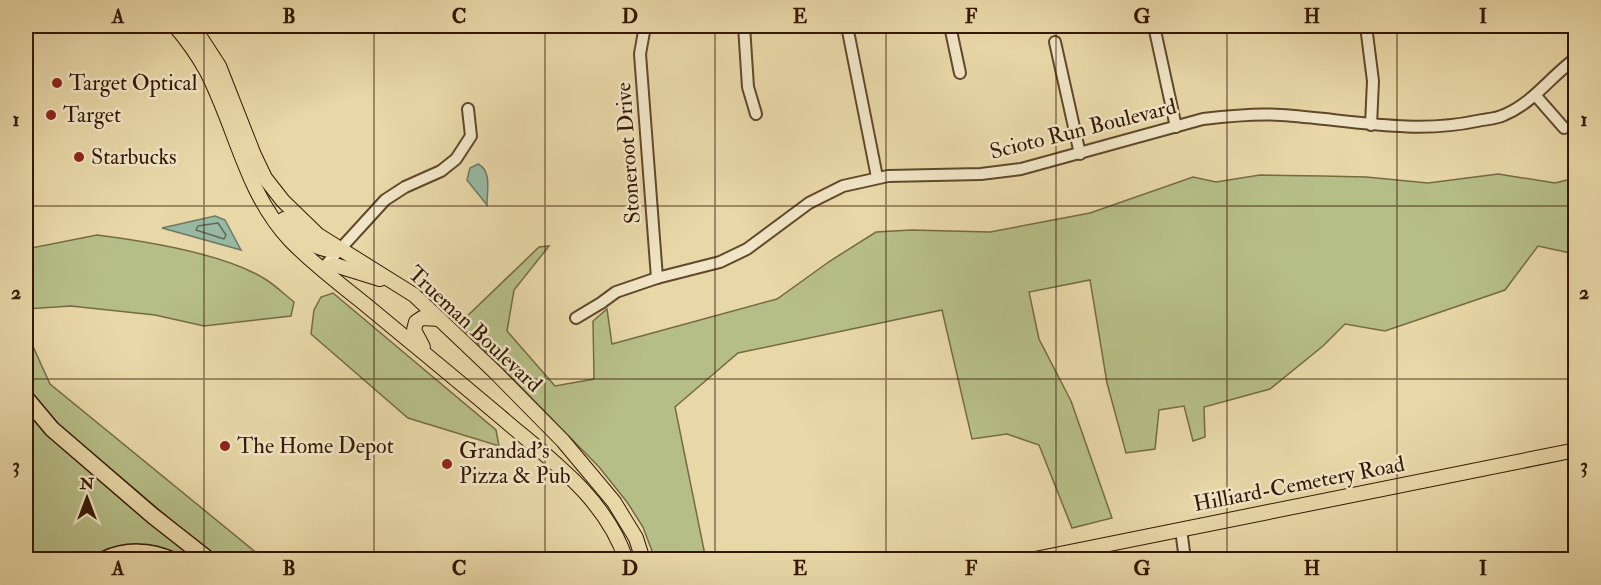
<svg xmlns="http://www.w3.org/2000/svg" width="1601" height="585" viewBox="0 0 1601 585" font-family="'IM FELL Double Pica',serif">
  <style>
    .green { fill: #b6be87; stroke: #766a45; stroke-width: 1.5 }
    .water { fill: #97baa5; stroke: #707964; stroke-width: 1.5 }
    .lines { fill: none; stroke-linecap: round; stroke-linejoin: round }
    .shore { stroke: #666854; stroke-width: 1.5 }
    .minor-casing { stroke: #62472c; stroke-width: 14 }
    .major-casing { stroke: #351703; stroke-width: 16 }
    .highway-casing { stroke: #351703; stroke-width: 18 }
    .minor { stroke: #f0e5c6; stroke-width: 10 }
    .major { stroke: #e8d7a7; stroke-width: 14 }
    .highway { stroke: #e8d7a7; stroke-width: 15 }
    .grid { fill: none; stroke: #351703; stroke-width: 1.5; stroke-opacity: 0.55 }
    .poi-dot { fill: #8f2418; stroke: #f0e5c6; stroke-width: 2 }
    .labels { text-anchor: middle; dominant-baseline: central; stroke-width: 5; stroke-linejoin: round; paint-order: stroke }
    .poi-label { font-size: 22px; fill: #351703; stroke: #f0e5c6; text-anchor: start }
    .street-label { font-size: 22px; fill: #351703; stroke: #f0e5c6 }
    .neatline { fill: none; stroke: #351703; stroke-width: 2 }
    .grid-label { font-size: 20px; text-anchor: middle; font-weight: bold; fill: #351703 }
  </style>
  <rect width="100%" height="100%" fill="#e8d7a7"/>
  <filter id="stains"><feTurbulence type="fractalNoise" baseFrequency=".00333" numOctaves="4"/><feColorMatrix values="0 0 0 0 .2 0 0 0 0 .09 0 0 0 0 .02 0 0 0 .5 -.17"/></filter>
  <radialGradient id="worn" r=".72"><stop offset=".6" stop-color="#630" stop-opacity="0"/><stop offset="1" stop-color="#630" stop-opacity=".3"/></radialGradient>
  <g class="green">
    <polygon points="1498,174 1555,183 1575,178 1575,254 1538,246 1505,290 1385,331 1345,324 1323,346 1270,389 1204,407 1205,437 1193,441 1184,406 1159,410 1155,449 1126,453 1107,383 1090,280 1029,292 1039,339 1071,401 1112,518 1072,528 1039,445 1007,434 972,439 942,310 738,353 675,407 706,560 655,559 643,527 627,502 599,467 459,324 539,247 549,246 514,290 507,331 555,386 594,379 593,321 607,309 612,344 777,299 830,261 876,232 911,230 990,232 1090,213 1193,177 1216,182 1260,175 1322,176 1366,177 1428,183"/>
    <path d="M97 235C144 241 225 254 265 279 275 285 284 294 294 302L291 316 204 326 155 315 71 306 26 309V249Z"/>
    <polygon points="333,293 496,430 499,446 408,418 311,334 314,310 321,297"/>
    <polygon points="26,331 50,384 264,559 217,559 51,418 26,387"/>
    <polygon points="26,404 198,559 180,559 165,552 97,558 95,559 32,559 26,528"/>
  </g>
  <g class="water">
    <path d="M478 164C492 171 487 190 487 205L467 180 470 168Z"/>
    <polygon points="215,216 225,220 241,250 162,228"/>
  </g>
  <g class="lines">
    <polygon class="shore" points="218,223 226,235 224,239 196,230 198,226"/>
    <g class="minor-casing">
      <g id="minor">
        <polyline points="645,26 640,54 657,278"/>
        <polyline points="744,26 748,87 756,114"/>
        <polyline points="847,26 877,177"/>
        <polyline points="950,26 960,73"/>
        <polyline points="1154,26 1176,127"/>
        <polyline points="1366,26 1373,81 1371,125"/>
        <polyline points="1055,42 1080,154"/>
        <polyline points="1536,96 1564,128"/>
        <polyline points="322,269 385,200 405,187 441,171 456,159 471,136 468,109"/>
        <path d="M576 318 601 303 616 292 657 278 720 262 747 249 809 203 843 186 888 176 981 174 1021 169 1203 119C1228 116 1255 113 1281 115 1346 119 1412 135 1477 121 1486 119 1496 119 1504 115 1533 103 1550 77 1576 58"/>
        <polyline points="1181,529 1185,560"/>
      </g>
    </g>
    <g class="major-casing">
      <g id="major">
        <path d="M175 26C187 40 197 54 206 70 236 127 245 192 290 240 313 264 340 284 366 305 414 345 462 384 509 424 554 462 607 501 626 560"/>
        <polyline points="193,26 219,66 254,155 265,178 283,201 318,235 414,295 495,372 563,441 614,502 636,538 643,560"/>
        <path d="M284 219C299 236 316 253 340 250"/>
        <polyline points="322,269 335,265 380,279"/>
        <polyline points="423,347 414,330 416,322 422,318 439,319"/>
        <polyline points="1030,560 1576,450"/>
      </g>
    </g>
    <g class="highway-casing">
      <g id="highway">
        <polyline points="26,398 52,429 153,516 209,560"/>
        <path d="M103 560C125 549 151 550 172 560"/>
      </g>
    </g>
    <use href="#minor" class="minor"/>
    <use href="#major" class="major"/>
    <use href="#highway" class="highway"/>
  </g>
  <path class="grid" d="M204 26V560M374 26V560M545 26V560M715 26V560M886 26V560M1056 26V560M1227 26V560M1397 26V560M26 206H1576M26 379H1576"/>
  <g class="poi-dot">
    <circle cx="57" cy="83" r="6"/>
    <circle cx="51" cy="115" r="6"/>
    <circle cx="79" cy="157" r="6"/>
    <circle cx="225" cy="446" r="6"/>
    <circle cx="447" cy="464" r="6"/>
  </g>
  <g class="labels">
    <g class="poi-label">
      <text x="69" y="83">Target Optical</text>
      <text x="63" y="115">Target</text>
      <text x="91" y="157">Starbucks</text>
      <text x="237" y="446">The Home Depot</text>
      <text x="459" y="451">Grandad's<tspan x="459" dy="25">Pizza &amp; Pub</tspan></text>
    </g>
    <g class="street-label">
      <text transform="translate(1083 129) rotate(-14)">Scioto Run Boulevard</text>
      <text transform="translate(628 153) rotate(-94)">Stoneroot Drive</text>
      <text transform="translate(475 329) rotate(43)">Trueman Boulevard</text>
      <text transform="translate(1299 484) rotate(-11)">Hilliard-Cemetery Road</text>
    </g>
  </g>
  <rect width="1601" height="585" fill="none" stroke="#e8d7a7" stroke-width="66"/>
  <g transform="translate(87 498)" stroke="#f0e5c6" stroke-width="4.5" paint-order="stroke">
  <path d="M0-4.5L10 22L0 15L-10 22Z" fill="#351703"/>
  <text y="-9" font-size="16" font-weight="bold" text-anchor="middle" fill="#351703">N</text>
  </g>
  <rect x="33" y="33" width="1535" height="519" class="neatline"/>
  <g class="grid-label">
    <text x="118" y="23">A</text>
    <text x="289" y="23">B</text>
    <text x="459" y="23">C</text>
    <text x="630" y="23">D</text>
    <text x="800" y="23">E</text>
    <text x="971" y="23">F</text>
    <text x="1142" y="23">G</text>
    <text x="1312" y="23">H</text>
    <text x="1483" y="23">I</text>
    <text x="16" y="126">1</text>
    <text x="1584" y="126">1</text>
    <text x="16" y="299">2</text>
    <text x="1584" y="299">2</text>
    <text x="16" y="472">3</text>
    <text x="1584" y="472">3</text>
    <text x="118" y="575">A</text>
    <text x="289" y="575">B</text>
    <text x="459" y="575">C</text>
    <text x="630" y="575">D</text>
    <text x="800" y="575">E</text>
    <text x="971" y="575">F</text>
    <text x="1142" y="575">G</text>
    <text x="1312" y="575">H</text>
    <text x="1483" y="575">I</text>
  </g>
  <rect width="100%" height="100%" filter="url(#stains)"/>
  <rect width="100%" height="100%" fill="url(#worn)"/>
</svg>
